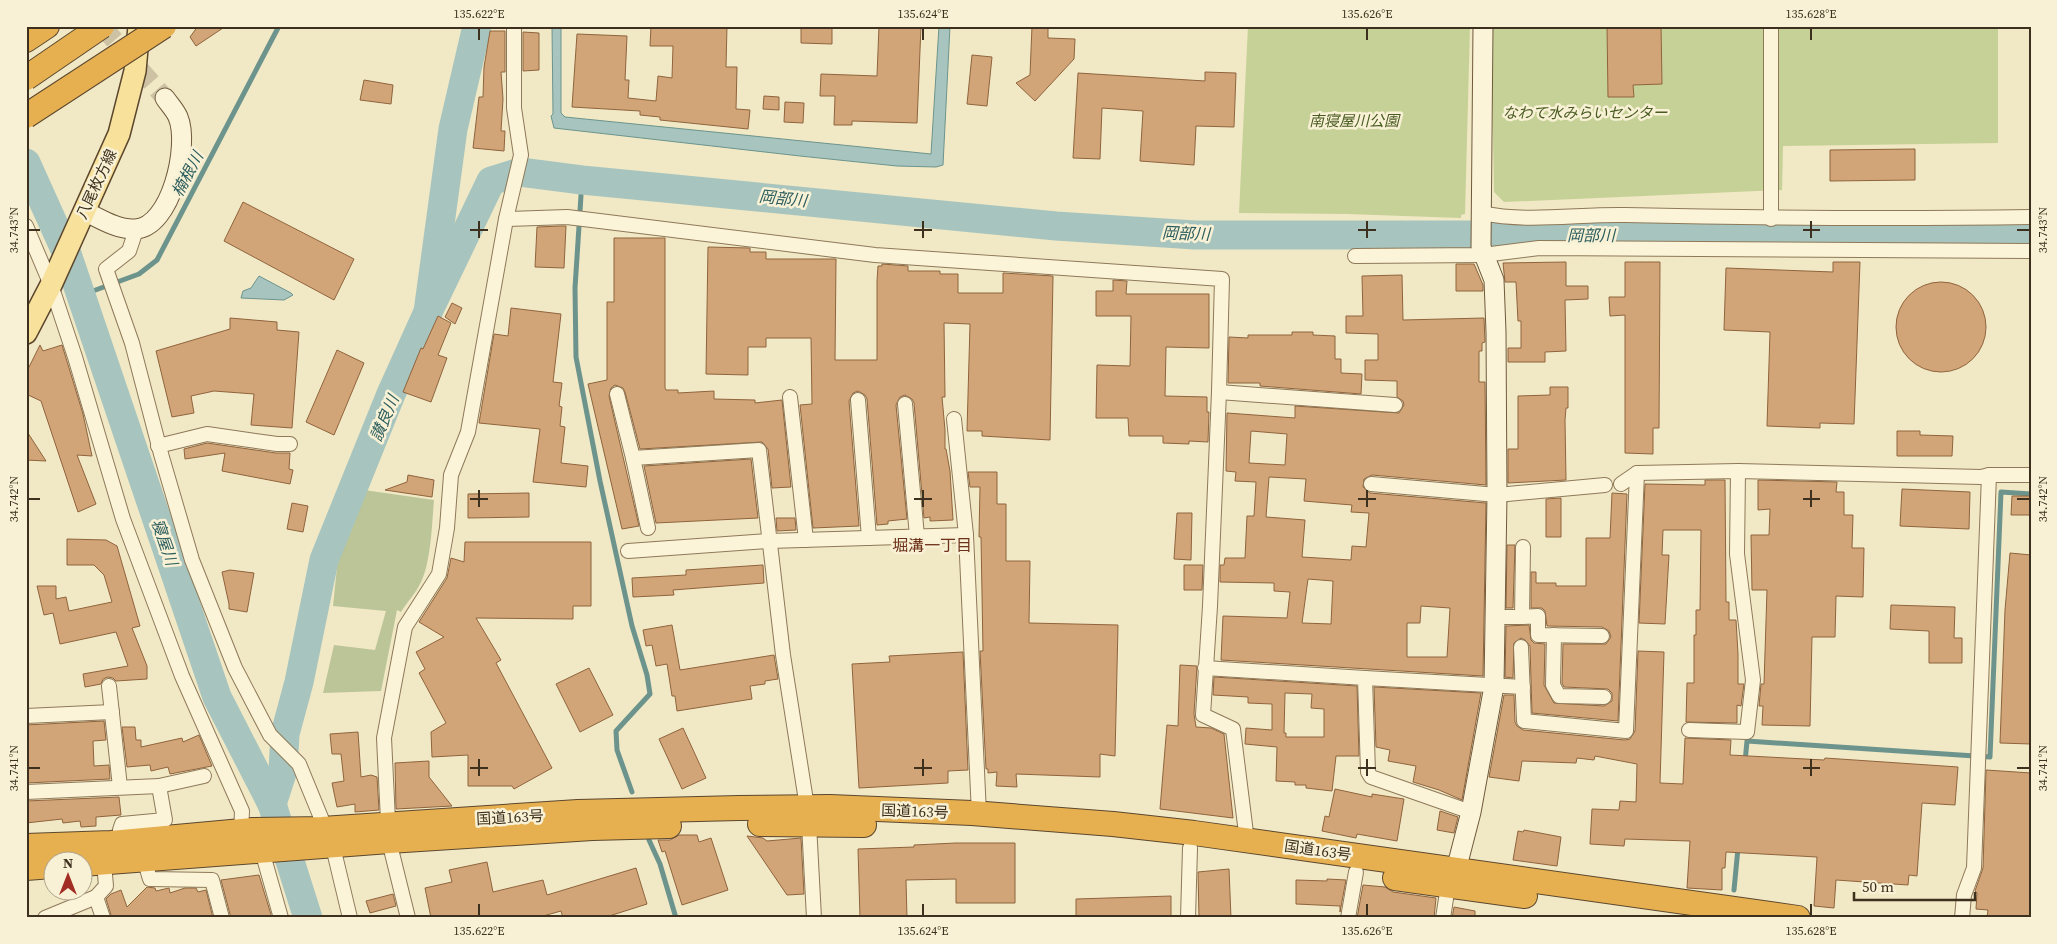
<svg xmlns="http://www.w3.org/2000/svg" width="2057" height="944" viewBox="0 0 2057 944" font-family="'Source Serif 4','Noto Sans JP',serif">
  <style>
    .green { fill: #c6d197 }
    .cemetery { fill: #bcc597 }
    .water { fill: #a7c5be; stroke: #6c948d }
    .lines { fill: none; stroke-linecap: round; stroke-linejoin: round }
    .stream { stroke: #6c948d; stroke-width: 5 }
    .river { stroke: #a7c5be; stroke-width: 29 }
    .building { fill: #d2a578; stroke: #8f643d; fill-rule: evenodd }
    .secondary-tunnel { stroke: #cdc3a4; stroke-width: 19; stroke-dasharray: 19 9; stroke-linecap: butt }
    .street-casing { stroke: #8e7959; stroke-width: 16 }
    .secondary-casing { stroke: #705a3c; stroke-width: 21 }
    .primary-casing { stroke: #5c472e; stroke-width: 24 }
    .highway-casing { stroke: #5c472e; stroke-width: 26 }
    .street { stroke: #fbf4d9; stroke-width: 14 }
    .secondary { stroke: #fbf4d9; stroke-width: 19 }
    .primary { stroke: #f7e19b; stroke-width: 21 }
    .highway { stroke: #e6b050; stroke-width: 24 }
    .highway-bridge-casing { stroke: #5c472e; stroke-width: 26; stroke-linecap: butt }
    .highway-bridge { stroke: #e6b050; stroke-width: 24 }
    .ticks { fill: none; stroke: #3d301e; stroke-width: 2 }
    .labels { text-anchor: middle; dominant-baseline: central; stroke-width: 5; stroke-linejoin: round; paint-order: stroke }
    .park-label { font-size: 15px; font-style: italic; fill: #495b23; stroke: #f8f1d5 }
    .street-label { font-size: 15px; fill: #3d301e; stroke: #f8f1d5 }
    .water-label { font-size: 16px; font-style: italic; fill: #2c5d5e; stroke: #f8f1d5 }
    .neighbourhood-label { font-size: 16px; fill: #6d321a; stroke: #f8f1d5 }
    .neatline { fill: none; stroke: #3d301e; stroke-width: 2 }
    .ticks-label { font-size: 12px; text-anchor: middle; fill: #3d301e }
  </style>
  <rect width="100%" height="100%" fill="#f1e8c5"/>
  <g class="green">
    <polygon points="1248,26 1470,26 1465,214 1461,215 1461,218 1347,214 1239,213"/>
    <polygon points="1491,26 1998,26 1998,143 1783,146 1782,190 1504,202 1494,192"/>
  </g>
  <path class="cemetery" d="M364 490 434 500C432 523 431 562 421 582 416 593 407 602 401 612L397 610 381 691 323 693 334 645 375 650 386 611 333 606 338 557Z"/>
  <g class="water">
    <polygon points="552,26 561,26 561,113 565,117 931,154 939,26 950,26 943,165 936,167 897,166 800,156 554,128 551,116 553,114"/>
    <polygon points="259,276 291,293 293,295 284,300 241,298 243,291 251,288"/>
  </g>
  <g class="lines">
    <g class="stream">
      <polyline points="582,180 575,288 576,357 600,481 632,626 647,675 650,694 616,731 617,750 632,792"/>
      <polyline points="82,295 139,274 157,260 279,26"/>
      <polyline points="1745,762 1747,741 1990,757 2001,492 2031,494"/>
      <polyline points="649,840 660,864 676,918"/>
      <polyline points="1734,890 1738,848"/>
    </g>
    <g class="river">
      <polyline points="26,163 67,254 217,697 272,804 308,918"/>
      <polyline points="428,312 491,181 520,172 582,180 1056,226 1195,235 1742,235 2031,239"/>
      <polyline points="272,804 283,770 285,734 299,682 324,560 391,394 428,312 453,129 477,26"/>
    </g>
  </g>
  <g class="building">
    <polygon points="198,26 226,26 196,46 190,37"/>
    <polygon points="651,26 727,26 726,67 737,67 736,109 750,110 748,129 660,120 660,117 640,115 640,111 572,107 577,34 627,36 625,80 629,80 628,98 656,101 658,76 672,78 673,46 650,46"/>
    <polygon points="801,26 832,26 832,44 801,43"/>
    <polygon points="879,26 921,26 917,123 852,121 852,125 834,125 835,96 820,96 821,74 877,76"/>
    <polygon points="1032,26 1048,26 1048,38 1075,39 1074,59 1035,101 1016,83 1030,75"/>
    <polygon points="1607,26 1661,26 1662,84 1633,85 1634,97 1608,97"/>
    <polygon points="490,31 505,31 505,72 501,72 503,99 501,131 505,131 504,151 473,148 479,97 483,97 484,67"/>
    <polygon points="523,32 539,33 539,70 523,71"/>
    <polygon points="972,55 992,57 987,106 967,104"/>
    <polygon points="1205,72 1236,73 1234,127 1196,126 1194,165 1140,161 1143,111 1102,108 1100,159 1073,158 1078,73 1205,81"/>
    <polygon points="364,80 393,85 391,104 360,100"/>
    <polygon points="764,96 779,97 779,110 763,109"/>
    <polygon points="785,102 804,103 803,123 784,122"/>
    <polygon points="1915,149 1915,180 1830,181 1830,150"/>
    <polygon points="243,202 354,259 334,300 224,241"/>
    <polygon points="560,226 566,226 564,268 535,267 537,227"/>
    <polygon points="614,238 665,238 665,388 666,390 678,390 678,393 714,391 714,399 755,400 755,403 782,400 791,487 772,488 768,449 762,442 640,449 625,392 623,388 615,385 611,388 609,396 639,526 622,529 588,384 607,380 607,302 614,302"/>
    <polygon points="708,247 750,248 750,252 766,252 766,259 836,259 835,360 877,360 877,281 878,266 882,266 882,264 908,266 908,271 940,271 940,274 958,274 958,293 1003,293 1003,273 1053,276 1050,440 982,436 982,431 967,431 970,324 944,323 945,397 942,397 945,430 945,449 946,449 950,471 953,520 930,521 930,517 924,518 914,403 912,399 905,395 900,397 896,405 907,519 888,521 888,524 877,525 867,399 865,395 858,391 853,393 849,401 859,526 813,528 800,405 812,404 811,338 766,338 766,347 748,347 748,375 706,374"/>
    <polygon points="1566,262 1566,286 1588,286 1588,299 1565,300 1566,351 1545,352 1545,362 1508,362 1508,348 1521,348 1521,321 1518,321 1516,282 1505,282 1503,263"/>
    <polygon points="1625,262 1660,262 1659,428 1653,428 1653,454 1625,453 1625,315 1610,316 1609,297 1625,297"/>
    <polygon points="1833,262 1860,262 1854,424 1820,423 1820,428 1767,426 1770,332 1724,330 1726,268 1833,272"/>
    <polygon points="1456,264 1474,264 1483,285 1483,291 1456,291"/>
    <path d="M1402 275 1403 320 1484 318 1485 342 1482 343V351H1479V382H1485L1486 485 1372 475 1364 479 1363 487 1370 493 1486 503 1483 676 1221 660 1223 616 1287 618 1290 592 1274 591V583L1220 582V565H1224L1225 558H1245L1247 516H1254L1256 482 1235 481 1236 472 1226 471 1227 413 1295 418V406L1399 413 1404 405 1403 401 1397 397V381L1365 380V360H1378V334L1346 333V316H1363L1362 276ZM1251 431 1287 434 1285 465 1249 463ZM1269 477 1306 479 1304 501 1352 505 1351 512 1369 513 1366 547 1352 546 1351 560 1302 557 1305 520 1266 517ZM1308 579 1333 581 1331 624 1302 623ZM1421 606 1450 608 1447 657H1407V623H1420Z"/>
    <polygon points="1113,280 1127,281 1126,294 1209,294 1209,348 1166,347 1165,396 1207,397 1207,412 1209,412 1208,442 1189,441 1189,444 1163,443 1163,436 1129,436 1128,418 1096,418 1097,365 1130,366 1131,316 1096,316 1096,291 1113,291"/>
    <circle cx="1941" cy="327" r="45"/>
    <polygon points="452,303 462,308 455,324 445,317"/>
    <polygon points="511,308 561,314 553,382 562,383 559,406 562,407 560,426 565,427 561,463 588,466 586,487 533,482 540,429 479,423 494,334 508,336"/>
    <polygon points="438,316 451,323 438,355 447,358 431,402 403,392 421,348 423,349"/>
    <polygon points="230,318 277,322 277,330 299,332 292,428 251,425 254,394 214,391 191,396 194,413 172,417 156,351 230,329"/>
    <polygon points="1292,332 1313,332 1313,335 1335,336 1335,359 1341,359 1341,373 1362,374 1361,394 1260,386 1260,383 1228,383 1229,337 1248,338 1248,335 1292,335"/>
    <polygon points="40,345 43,351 62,345 83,414 92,456 77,455 96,504 78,512 41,401 26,394 26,373"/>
    <polygon points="337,350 364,363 334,435 306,422"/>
    <polygon points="1550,387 1568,387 1568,408 1566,408 1565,420 1566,480 1508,483 1508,449 1518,449 1518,396 1550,395"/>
    <polygon points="26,430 46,461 26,460"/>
    <polygon points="1897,431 1920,431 1920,435 1953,436 1952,456 1897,456"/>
    <polygon points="207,443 276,453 290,453 289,469 293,470 290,484 222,471 225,453 185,459 184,449"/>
    <polygon points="751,459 758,518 656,523 644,466"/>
    <polygon points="968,472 997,472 997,504 1006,504 1006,561 1030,561 1029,623 1118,625 1115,756 1100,754 1100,777 1016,774 1017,787 996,786 997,772 988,773 988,769 986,769 980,651 983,651 981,537 979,537 980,487 970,487"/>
    <polygon points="408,475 434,480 432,497 385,490 407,482"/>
    <polygon points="1705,480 1725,480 1726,602 1729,602 1729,620 1736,620 1738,654 1738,684 1744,684 1741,706 1737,705 1737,723 1686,722 1687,683 1694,683 1694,635 1696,635 1696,610 1700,610 1701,530 1663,530 1662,555 1669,555 1665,624 1639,623 1645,484 1705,485"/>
    <polygon points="1758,480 1837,482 1836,492 1844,492 1844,515 1853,515 1852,548 1864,548 1863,597 1836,596 1835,637 1812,637 1810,726 1762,725 1763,706 1759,706 1761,684 1764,684 1767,590 1752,590 1751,535 1769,535 1770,509 1758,510"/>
    <polygon points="1902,489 1970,492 1969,529 1900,526"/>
    <polygon points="529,493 529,517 468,518 468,494"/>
    <polygon points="1612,493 1627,494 1618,721 1532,713 1530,646 1525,640 1521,638 1514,643 1513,678 1505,677 1506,626 1529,625 1531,640 1534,643 1545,644 1544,685 1554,703 1604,706 1612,701 1612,693 1608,689 1564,687 1562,683 1563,644 1606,644 1611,637 1609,631 1602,627 1547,626 1545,611 1542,608 1531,608 1531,572 1536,572 1536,583 1556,583 1556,586 1586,586 1586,538 1610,538"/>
    <polygon points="2012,496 2031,496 2031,515 2011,515"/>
    <polygon points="1561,498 1561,537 1546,537 1546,499"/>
    <polygon points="292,503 308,506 303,532 287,529"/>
    <polygon points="1177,513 1192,513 1191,560 1174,559"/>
    <polygon points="776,518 795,518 796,530 777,531"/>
    <polygon points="67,539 106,540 117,546 140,626 132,628 147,666 147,679 116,681 113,678 108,677 103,679 101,684 85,687 83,674 128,666 116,632 60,644 53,613 44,615 37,586 56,586 56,599 66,597 69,611 112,602 104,575 94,565 67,565"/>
    <polygon points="465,542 591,542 591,606 573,606 573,619 476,618 501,660 496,663 552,768 514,789 512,786 468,786 468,755 432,757 431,732 446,723 419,673 425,669 416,652 444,637 419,622 447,578 451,558 464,562"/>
    <polygon points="1507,545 1515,545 1513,608 1506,608"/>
    <polygon points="2010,553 2031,555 2031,744 2000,743 2005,610"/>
    <polygon points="763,565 764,583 673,590 674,595 633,597 632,578 686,575 686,570"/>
    <polygon points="1184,565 1203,565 1202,590 1184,590"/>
    <polygon points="230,570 254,573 247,612 229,609 229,604 222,572"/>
    <polygon points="1891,605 1955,607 1954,638 1962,638 1962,663 1929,663 1929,631 1890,629"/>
    <polygon points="672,625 680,670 774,655 778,679 765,681 765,684 750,686 752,699 677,711 675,696 672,696 667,664 656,666 652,645 646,646 643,630"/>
    <polygon points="1638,651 1664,652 1660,783 1683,784 1685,738 1731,740 1730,755 1824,760 1825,758 1958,767 1955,805 1922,803 1917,876 1909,875 1908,885 1836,880 1834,908 1814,906 1817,857 1726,852 1725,868 1722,868 1722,890 1687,888 1690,841 1625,839 1624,846 1590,844 1592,809 1619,810 1620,801 1636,802 1637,764 1595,756 1594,760 1577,758 1576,763 1522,761 1519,781 1489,777 1504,695 1514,695 1515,722 1517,726 1523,730 1625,740 1630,739 1635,731"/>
    <polygon points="963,652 968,770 948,771 948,783 859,788 852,664 890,662 889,656"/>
    <polygon points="1180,665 1197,666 1194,714 1196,727 1211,728 1224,734 1233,818 1160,809 1167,725 1178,726"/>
    <polygon points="589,668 613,715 580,732 556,684"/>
    <path d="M1214 677 1357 686 1359 756H1336L1332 791 1306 788V785H1295V782L1276 781 1277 747 1245 744 1246 728 1272 730V704L1248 703V697L1213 695ZM1285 693 1312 694 1311 708 1324 709V737H1286V733H1284Z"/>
    <polygon points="1374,687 1481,693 1462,800 1439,790 1413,782 1416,766 1388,761 1390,750 1376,747"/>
    <polygon points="104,721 106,740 93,741 94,766 109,765 110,779 26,783 26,725"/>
    <polygon points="122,727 135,727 136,740 141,740 141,747 182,738 183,742 199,735 212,766 170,774 168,767 151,771 150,765 127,767"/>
    <polygon points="683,728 706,778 682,789 659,739"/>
    <polygon points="358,732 361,777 371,775 377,777 379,810 355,812 355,804 337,807 332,783 344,781 341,754 332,754 330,734"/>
    <polygon points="429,761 429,777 452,806 396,809 395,763"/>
    <polygon points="1986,770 2031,773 2031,918 1987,918 1988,910 1976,909 1977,893 1975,891 1983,868"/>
    <polygon points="1335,789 1372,797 1372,794 1404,799 1397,841 1357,834 1356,838 1322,831 1325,816 1329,817"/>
    <polygon points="119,797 121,815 96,817 96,826 81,827 80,821 63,823 62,819 26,823 26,801"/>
    <polygon points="1440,811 1458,817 1454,833 1437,830"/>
    <polygon points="1524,830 1561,837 1557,866 1513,860 1518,831 1523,832"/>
    <polygon points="679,835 697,835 699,842 711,838 728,890 682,905 665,851 662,852 658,840 670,840"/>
    <polygon points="747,836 763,838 767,841 801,838 804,894 787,895"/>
    <polygon points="956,843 1015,843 1015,903 956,903 956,879 906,880 907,918 860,918 858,849 914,847 914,845"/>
    <polygon points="487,862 493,892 543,880 547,895 636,868 647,904 603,918 563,918 561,911 536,918 431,918 425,888 452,882 449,870"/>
    <polygon points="1229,869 1231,918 1199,918 1198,872"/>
    <polygon points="259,875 272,918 231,918 221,880"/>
    <polygon points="1327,879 1346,880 1340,912 1340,906 1296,904 1296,880 1327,881"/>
    <polygon points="1363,885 1385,887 1393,892 1436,898 1434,918 1357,918"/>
    <polygon points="147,887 155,888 156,891 169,888 170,893 185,888 196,888 198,892 206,890 213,918 112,918 106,899 111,894 121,890 127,907"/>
    <polygon points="393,894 396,906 370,913 366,901"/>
    <polygon points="1171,896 1171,918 1076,918 1076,899"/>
    <polygon points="1454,907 1475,911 1475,918 1452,918"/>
  </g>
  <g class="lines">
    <polyline class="secondary-tunnel" points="102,26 165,98"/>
    <g class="street-casing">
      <g id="street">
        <polyline points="1771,26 1771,219"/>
        <path d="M1482 213C1528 223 1578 214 1625 215 1760 218 1895 219 2031 217"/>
        <polyline points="506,219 567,217 875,255 1222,279 1219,392 1210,606 1203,715 1233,729 1247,841"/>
        <polyline points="26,226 51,285 75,357 123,519 182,676 242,811 241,833"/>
        <polyline points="136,230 129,251 106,269 132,343 161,454 192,560 235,668 259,714 270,735 299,764 333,847 350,918"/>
        <polyline points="1355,256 1483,255 1539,248 2031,251"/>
        <polyline points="1219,392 1395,405"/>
        <polyline points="617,394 633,458 648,528"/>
        <polyline points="790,397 806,540"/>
        <polyline points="858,400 869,538"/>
        <polyline points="905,404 917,536"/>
        <polyline points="954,419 966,535 979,814"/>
        <polyline points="158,446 207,434 277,444 290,444"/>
        <polyline points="633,458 759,450 783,655 807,807"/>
        <polyline points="1371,484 1497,495 1605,485"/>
        <polyline points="1621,484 1637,473 1738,471 1981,477 1989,475 2031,475"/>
        <polyline points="1523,547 1522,617 1538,616 1538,635 1602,636"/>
        <polyline points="628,551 769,541 966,535"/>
        <polyline points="1496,617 1522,617"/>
        <polyline points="1554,635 1553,685 1559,696 1604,697"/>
        <polyline points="1521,647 1524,721 1626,731 1637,473"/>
        <polyline points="1205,668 1365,678 1368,772 1371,777 1471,812"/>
        <polyline points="1365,678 1523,687"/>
        <polyline points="109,686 120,787"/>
        <polyline points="26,716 112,712"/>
        <polyline points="1689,730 1747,732 1753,680 1737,554 1738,471"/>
        <polyline points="26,792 159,786 204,776"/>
        <polyline points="809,824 814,918"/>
        <polyline points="121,842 120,830 122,824 165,820 159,786"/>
        <polyline points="262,851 281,918"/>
        <polyline points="144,859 150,879 212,880 222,918"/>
        <polyline points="45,918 96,897"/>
        <polyline points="103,918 96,897 106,886 104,863"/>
        <polyline points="408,918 389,841 384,738 405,627 439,574 447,528 451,475 468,432 506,219 521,155 514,108 514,26"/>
        <polyline points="1188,918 1190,848"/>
        <polyline points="1348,918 1356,872"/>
        <polyline points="1443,918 1448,886"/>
        <polyline points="1962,918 1964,895 1974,868 1989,475"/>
      </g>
    </g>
    <g class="secondary-casing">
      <g id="secondary">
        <path d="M84 211C99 218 117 230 135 229 171 228 190 145 178 117 175 110 169 104 165 98"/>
        <polyline points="1450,882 1456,870 1471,812 1494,686 1497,495 1496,332 1494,280 1481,247 1483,26"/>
      </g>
    </g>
    <g class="primary-casing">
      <polyline id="primary" points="26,333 51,285 119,134 135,71 139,26"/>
    </g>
    <g class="highway-casing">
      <g id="highway">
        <polyline points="26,40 47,26"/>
        <polyline points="760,824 864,825"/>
        <polyline points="26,846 111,843 253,830 322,829 578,812 739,808 830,807 972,813 1113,824 1194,833 1798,918"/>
        <polyline points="82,864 389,841 592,828 669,826"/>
        <polyline points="26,868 52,866"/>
        <polyline points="1395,878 1525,896"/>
      </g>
    </g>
    <use href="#street" class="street"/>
    <use href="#secondary" class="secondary"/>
    <use href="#primary" class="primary"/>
    <use href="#highway" class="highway"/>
    <g class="highway-bridge-casing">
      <g id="highway-bridge">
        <polyline points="26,78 102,26"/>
        <polyline points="26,116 164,26"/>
      </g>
    </g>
    <use href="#highway-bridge" class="highway-bridge"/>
  </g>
  <path class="ticks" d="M479 28V40M923 28V40M1367 28V40M1811 28V40M479 221V238M923 221V238M1367 221V238M1811 221V238M28 230H40M470 230H488M914 230H932M1358 230H1376M1803 230H1820M2017 230H2030M479 490V507M923 490V507M1367 490V507M1811 490V507M28 499H40M470 499H488M914 499H932M1358 499H1376M1803 499H1820M2017 499H2030M479 759V776M923 759V776M1367 759V776M1811 759V776M28 768H40M470 768H488M914 768H932M1358 768H1376M1803 768H1820M2017 768H2030M479 904V916M923 904V916M1367 904V916M1811 904V916"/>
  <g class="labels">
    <g class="park-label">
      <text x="1585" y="112">なわて水みらいセンター</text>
      <text x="1354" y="120">南寝屋川公園</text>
    </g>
    <g class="street-label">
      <text transform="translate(96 184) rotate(-65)">八尾枚方線</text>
      <text transform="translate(915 811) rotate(2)">国道163号</text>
      <text transform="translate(510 817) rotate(-3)">国道163号</text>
      <text transform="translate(1318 850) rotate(8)">国道163号</text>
    </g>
    <g class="water-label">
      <text transform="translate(187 174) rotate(-62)">楠根川</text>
      <text transform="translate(783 198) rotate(6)">岡部川</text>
      <text transform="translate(1186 233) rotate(2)">岡部川</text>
      <text x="1591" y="235">岡部川</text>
      <text transform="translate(384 418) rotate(-67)">讃良川</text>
      <text transform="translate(165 542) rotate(71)">寝屋川</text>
    </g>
    <g class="neighbourhood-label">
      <text x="932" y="545">堀溝一丁目</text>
    </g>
  </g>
  <rect width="2057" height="944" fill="none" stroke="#f8f1d5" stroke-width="55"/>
  <g transform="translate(68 876)"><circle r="24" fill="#f8f1d5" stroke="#ada48c"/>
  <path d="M0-4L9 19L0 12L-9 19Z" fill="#a22d25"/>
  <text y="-8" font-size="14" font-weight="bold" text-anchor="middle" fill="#3d301e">N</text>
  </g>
  <path d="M1854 892v8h121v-8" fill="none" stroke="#3d301e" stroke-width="2.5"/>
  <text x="1862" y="892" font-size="15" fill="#3d301e" stroke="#f8f1d5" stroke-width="4" paint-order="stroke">50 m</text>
  <rect x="28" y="28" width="2002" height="888" class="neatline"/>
  <g class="ticks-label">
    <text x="479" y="18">135.622°E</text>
    <text x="923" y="18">135.624°E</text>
    <text x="1367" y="18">135.626°E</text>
    <text x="1811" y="18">135.628°E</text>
    <text transform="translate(14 230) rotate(-90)" y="4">34.743°N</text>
    <text transform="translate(2043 230) rotate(-90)" y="4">34.743°N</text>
    <text transform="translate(14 499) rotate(-90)" y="4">34.742°N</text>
    <text transform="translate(2043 499) rotate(-90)" y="4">34.742°N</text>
    <text transform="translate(14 768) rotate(-90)" y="4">34.741°N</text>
    <text transform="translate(2043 768) rotate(-90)" y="4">34.741°N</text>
    <text x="479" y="935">135.622°E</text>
    <text x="923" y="935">135.624°E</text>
    <text x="1367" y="935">135.626°E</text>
    <text x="1811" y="935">135.628°E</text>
  </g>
</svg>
